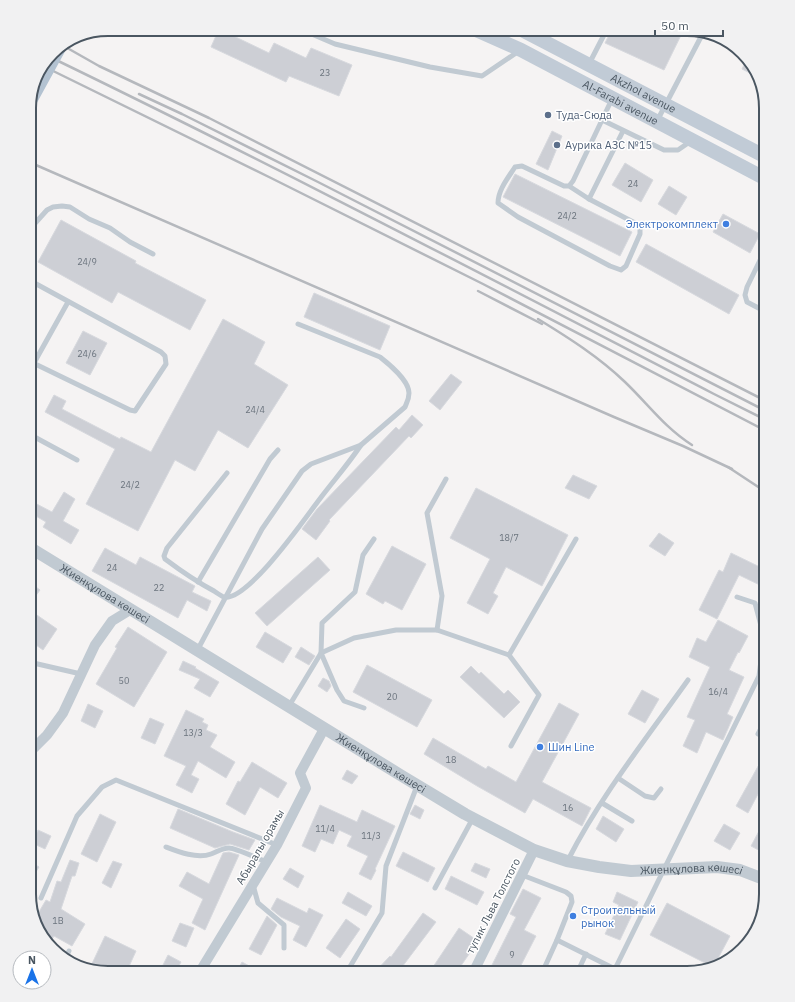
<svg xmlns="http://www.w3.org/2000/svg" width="795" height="1002" viewBox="0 0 795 1002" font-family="'IBM Plex Sans',sans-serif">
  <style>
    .building { fill: #cdcfd5; stroke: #d7d9de }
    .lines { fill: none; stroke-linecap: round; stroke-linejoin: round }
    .service { stroke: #c1cad2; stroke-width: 5 }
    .minor { stroke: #c1cad2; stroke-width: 10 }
    .tertiary { stroke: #c1cad2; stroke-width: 12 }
    .secondary { stroke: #c1cbd6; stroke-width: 14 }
    .rail { stroke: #b5b8bd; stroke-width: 2.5 }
    .primary-bridge { stroke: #b3c2d1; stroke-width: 15 }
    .service-dot { fill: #5c6f8a; stroke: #fff; stroke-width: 1.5 }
    .shop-dot { fill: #3f7fe0; stroke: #fff; stroke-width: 1.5 }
    .labels { text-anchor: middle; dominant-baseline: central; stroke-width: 3; stroke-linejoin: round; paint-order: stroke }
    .number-label { font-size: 9px; fill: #6b747e }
    .street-label { font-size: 11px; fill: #4a5661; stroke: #fff }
    .service-label { font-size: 11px; fill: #4e5e75; stroke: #fff; text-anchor: start }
    .shop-label { font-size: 11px; fill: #366cbe; stroke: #fff; text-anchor: start }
    .rim { fill: none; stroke: #4a5661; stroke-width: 2 }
  </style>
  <rect width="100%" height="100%" fill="#f5f3f3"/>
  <g class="building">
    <polygon points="219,29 269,53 274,43 306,58 311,48 352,65 339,96 289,76 286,82 211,47"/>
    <polygon points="612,29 684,29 664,70 605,43"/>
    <polygon points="747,59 753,64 756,76 742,69"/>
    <polygon points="552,131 562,136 548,170 536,164"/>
    <polygon points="625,163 653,180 641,202 612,185"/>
    <polygon points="515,174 632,232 620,256 503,197"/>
    <polygon points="669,186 687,197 676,215 658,204"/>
    <polygon points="723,214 760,234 750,253 713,232"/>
    <polygon points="61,220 136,261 135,263 206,300 190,330 118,292 112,303 38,262"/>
    <polygon points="646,244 739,295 729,314 636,262"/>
    <polygon points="314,293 390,326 380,350 304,317"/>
    <polygon points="223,319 265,342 254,364 288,385 248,448 218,430 195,471 175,460 138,531 86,504 115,449 45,412 54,395 66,401 62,409 120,439 121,437 151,452"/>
    <polygon points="83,331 107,343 90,375 66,363"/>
    <polygon points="451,374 462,382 440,410 429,401"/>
    <polygon points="412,415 423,425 411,438 409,436 329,520 330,521 316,540 302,529 317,509 396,427 399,430"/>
    <polygon points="573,475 597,486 589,499 565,488"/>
    <polygon points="476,488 568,535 542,586 506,567 493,593 498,596 488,614 467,603 490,559 450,538"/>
    <polygon points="64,492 75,499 63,521 79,530 71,544 43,527 46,522 29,512 29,506 31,501 52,512"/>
    <polygon points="659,533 674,543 665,556 649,546"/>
    <polygon points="392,546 426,564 402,610 385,601 383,604 366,594"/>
    <polygon points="105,548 136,565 140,557 195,586 192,592 211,601 207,611 187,600 178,618 92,571"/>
    <polygon points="731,553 766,570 766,588 739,575 717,619 699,610 719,570 723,572"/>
    <polygon points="318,557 330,570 267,626 255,613"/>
    <polygon points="29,582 40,590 29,605"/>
    <polygon points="34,613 57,629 43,650 29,640 29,620"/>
    <polygon points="718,620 748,636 739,653 738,652 729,670 744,677 727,714 733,717 723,740 706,732 697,753 683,746 695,720 687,717 710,667 689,657 697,638 706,642"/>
    <polygon points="128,627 167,652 134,707 96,684 117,648 115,647"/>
    <polygon points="265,632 292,648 283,663 256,647"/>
    <polygon points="301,647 315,656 309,665 295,657"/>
    <polygon points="183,661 196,667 195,668 219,682 210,697 194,688 200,679 179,670"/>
    <polygon points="367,665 432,700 417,727 353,692"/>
    <polygon points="471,666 479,674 481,672 504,694 508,690 520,702 504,718 460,677"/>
    <polygon points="323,678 329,681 331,686 327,692 318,686"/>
    <polygon points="642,690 659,699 645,723 628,714"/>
    <polygon points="559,703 579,714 542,782 591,808 582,826 533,799 525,813 477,786 424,754 433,738 486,769 488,766 516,782"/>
    <polygon points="88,704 103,711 95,728 81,721"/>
    <polygon points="186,710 204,719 202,722 208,725 206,730 217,735 210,747 235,762 226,778 198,761 191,775 199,779 192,793 176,785 186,766 164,756"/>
    <polygon points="150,718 164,724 155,744 141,738"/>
    <polygon points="766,752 766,779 748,813 736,806"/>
    <polygon points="252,762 287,783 278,798 260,787 245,815 226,804 238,781 240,782"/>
    <polygon points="347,770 358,776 352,784 342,779"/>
    <polygon points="320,805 357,822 362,810 395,826 375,869 376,870 371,880 359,874 368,856 347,846 352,836 339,830 333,844 321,839 315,852 302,846"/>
    <polygon points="415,805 424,810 420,819 410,814"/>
    <polygon points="178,809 233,832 255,840 249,850 230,844 215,848 170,828"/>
    <polygon points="100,814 116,822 97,862 81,854"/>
    <polygon points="603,816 624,829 616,842 596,829"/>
    <polygon points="766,818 766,854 751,846"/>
    <polygon points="724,824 740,833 730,850 714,841"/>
    <polygon points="38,830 51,836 45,849 32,843"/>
    <polygon points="229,852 239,855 205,930 192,923 203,899 179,886 187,872 209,884 223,853"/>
    <polygon points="403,852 435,868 428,882 396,866"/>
    <polygon points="70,860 79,863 75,876 72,876 61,909 85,924 72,946 54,936 49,944 42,938 40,931 43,926 38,924 36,917 46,900 50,902 57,881 61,882"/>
    <polygon points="29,861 39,867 29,883"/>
    <polygon points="113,861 122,864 111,888 102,883"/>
    <polygon points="475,863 490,869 486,878 471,871"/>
    <polygon points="290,868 304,876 298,888 283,879"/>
    <polygon points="451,876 484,892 477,905 445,889"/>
    <polygon points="523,889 541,898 524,930 536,936 517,973 488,973 516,917 510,914"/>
    <polygon points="348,892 372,906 366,916 342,903"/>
    <polygon points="617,892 638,902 620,940 605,934 619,905 613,902"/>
    <polygon points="277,898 307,913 309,908 323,915 306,947 293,940 300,926 281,917 271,909"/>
    <polygon points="667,903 730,936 715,964 711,966 650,935"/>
    <polygon points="423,913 436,922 402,967 408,973 374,973 390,956 391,957"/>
    <polygon points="267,916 277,925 261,955 249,949"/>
    <polygon points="346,919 360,929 340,958 326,948"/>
    <polygon points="180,923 194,928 186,947 172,941"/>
    <polygon points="459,928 478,941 456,973 429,973"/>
    <polygon points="105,936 136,951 126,973 108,973 90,968"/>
    <polygon points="168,955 181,962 175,973 159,973"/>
    <polygon points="242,962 262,973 236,973"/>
  </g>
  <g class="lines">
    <g class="service">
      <polyline points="300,29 335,44 430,67 482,76 519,51"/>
      <polyline points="589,64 607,29"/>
      <polyline points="602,120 664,150 678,150 691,141"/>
      <polyline points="657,121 703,33"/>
      <path d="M569 186 589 199 637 224 640 229V234L626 266 621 270 610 266 518 217 498 203C498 190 508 178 515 167L522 166 564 186H569L573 181 612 99"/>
      <polyline points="589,199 623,131"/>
      <polyline points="29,230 47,210 53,207 62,206 70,207 89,219 110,228 130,242 153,254"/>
      <polyline points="766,312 747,302 745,295 747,287 766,248"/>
      <polyline points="29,361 130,410 135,411 166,364 165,356 161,352 29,280"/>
      <polyline points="34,363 68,302"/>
      <polyline points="29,434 77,460"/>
      <path d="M227 473 167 548 164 556 165 559C181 571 197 582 214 591 217 593 221 596 224 597 248 602 308 514 322 496 335 479 349 463 361 445"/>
      <polyline points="198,582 270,459 278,450"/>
      <polyline points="437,630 442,596 427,513 446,479"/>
      <path d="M198 649 262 529 302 471 311 464 361 445 405 407C407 402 409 399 409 393 409 381 389 364 380 357L298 324"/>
      <polyline points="509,655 539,695 511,746"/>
      <polyline points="29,662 81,674"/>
      <polyline points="289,706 321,653 354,638 396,630 437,630 509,655 576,539"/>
      <polyline points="364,708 344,701 337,690 321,653 322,623 355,592 363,555 374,539"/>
      <polyline points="758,734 766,719"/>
      <polyline points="618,778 645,796 654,798 661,789"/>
      <polyline points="602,803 632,821"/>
      <polyline points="761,808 766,801"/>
      <path d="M166 847C179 852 197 859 211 854 217 852 222 848 229 848 236 848 258 859 267 862"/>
      <path d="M568 860C600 797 646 739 688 680"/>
      <polyline points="522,875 566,892 571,896 572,902 557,940 542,973"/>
      <polyline points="253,885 258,903 284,925 284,948"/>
      <polyline points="435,888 473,818"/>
      <polyline points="41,898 77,816 102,787 116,780 277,845"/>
      <polyline points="557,940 615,969"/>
      <polyline points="65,959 69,951"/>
      <polyline points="348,970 382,913 386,866 417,786"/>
      <polyline points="577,973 586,954"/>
      <polyline points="613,973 759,676 764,637 755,603 737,597"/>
    </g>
    <g class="minor">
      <polyline points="29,753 47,735 63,713 95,645 112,621 130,610"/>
      <polyline points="199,973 277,845 306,788 300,773 324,729"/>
      <polyline points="346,973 348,970"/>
      <polyline points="473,973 534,850"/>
    </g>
    <path class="tertiary" id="s1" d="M29 547 402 776 465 814 534 850 567 861 599 867 631 871 717 867 740 870 766 880"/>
    <g class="secondary">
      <path id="s2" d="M474 29 521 50 766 179"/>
      <path id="s3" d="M520 29 766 157"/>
    </g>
    <g class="rail">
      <polyline points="62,45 99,66 209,118 766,401"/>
      <path d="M50 57C273 165 493 280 714 394L766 420"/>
      <polyline points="43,66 271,178 483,284 766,431"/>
      <polyline points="139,94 182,114 318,182 766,411"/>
      <polyline points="29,162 614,417 683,446 732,469"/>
      <polyline points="478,291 542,324"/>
      <path d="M538 319C569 338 599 357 625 382 648 404 665 428 692 445"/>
      <polyline points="728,467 766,492"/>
    </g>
    <polyline class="primary-bridge" points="30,100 59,47"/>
  </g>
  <g class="service-dot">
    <circle cx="548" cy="115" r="4"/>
    <circle cx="557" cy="145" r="4"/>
  </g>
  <g class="shop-dot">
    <circle cx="726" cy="224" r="4"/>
    <circle cx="540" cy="747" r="4"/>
    <circle cx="573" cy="916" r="4"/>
  </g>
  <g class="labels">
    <g class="number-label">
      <text x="325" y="72">23</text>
      <text x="633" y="183">24</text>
      <text x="567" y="215">24/2</text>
      <text x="87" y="261">24/9</text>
      <text x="87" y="353">24/6</text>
      <text x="255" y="409">24/4</text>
      <text x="130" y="484">24/2</text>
      <text x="509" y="537">18/7</text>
      <text x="112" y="567">24</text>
      <text x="159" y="587">22</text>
      <text x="124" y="680">50</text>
      <text x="718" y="691">16/4</text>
      <text x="392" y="696">20</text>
      <text x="193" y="732">13/3</text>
      <text x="451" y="759">18</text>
      <text x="568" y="807">16</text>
      <text x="325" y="828">11/4</text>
      <text x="371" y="835">11/3</text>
      <text x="58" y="920">1В</text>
      <text x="512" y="954">9</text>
    </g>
    <g class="street-label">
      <text stroke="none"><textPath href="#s3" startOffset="139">Akzhol avenue</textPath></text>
      <text stroke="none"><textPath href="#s2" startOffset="164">Al-Farabi avenue</textPath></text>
      <text stroke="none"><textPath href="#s1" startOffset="89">Жиенқұлова көшесі</textPath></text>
      <text stroke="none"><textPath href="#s1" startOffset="413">Жиенқұлова көшесі</textPath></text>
      <text transform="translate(260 847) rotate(-60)">Абыралы орамы</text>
      <text stroke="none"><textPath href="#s1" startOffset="749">Жиенқұлова көшесі</textPath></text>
      <text transform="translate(493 906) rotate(-63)">тупик Льва Толстого</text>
    </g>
    <g class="service-label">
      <text x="556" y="115">Туда-Сюда</text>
      <text x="565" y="145">Аурика АЗС №15</text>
    </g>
    <g class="shop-label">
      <text x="718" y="224" text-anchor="end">Электрокомплект</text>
      <text x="548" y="747">Шин Line</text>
      <text x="581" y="910">Строительный<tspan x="581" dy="13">рынок</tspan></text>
    </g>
  </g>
  <path d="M0 0H795V1002H0ZM108 36H687A72 72 0 0 1 759 108V894A72 72 0 0 1 687 966H108A72 72 0 0 1 36 894V108A72 72 0 0 1 108 36Z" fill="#f1f1f2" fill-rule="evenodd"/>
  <path class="rim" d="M108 36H687A72 72 0 0 1 759 108V894A72 72 0 0 1 687 966H108A72 72 0 0 1 36 894V108A72 72 0 0 1 108 36Z"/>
  <g transform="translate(32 970)"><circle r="19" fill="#ffffff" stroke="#b7bbc0"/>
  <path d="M0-3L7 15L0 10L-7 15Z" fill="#1a73e8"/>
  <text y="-6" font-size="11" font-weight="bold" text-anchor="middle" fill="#4a5661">N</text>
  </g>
  <path d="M655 30v6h68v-6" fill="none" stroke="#4a5661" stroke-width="2"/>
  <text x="661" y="30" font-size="12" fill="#4a5661" stroke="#ffffff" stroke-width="3" paint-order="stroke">50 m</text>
</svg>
